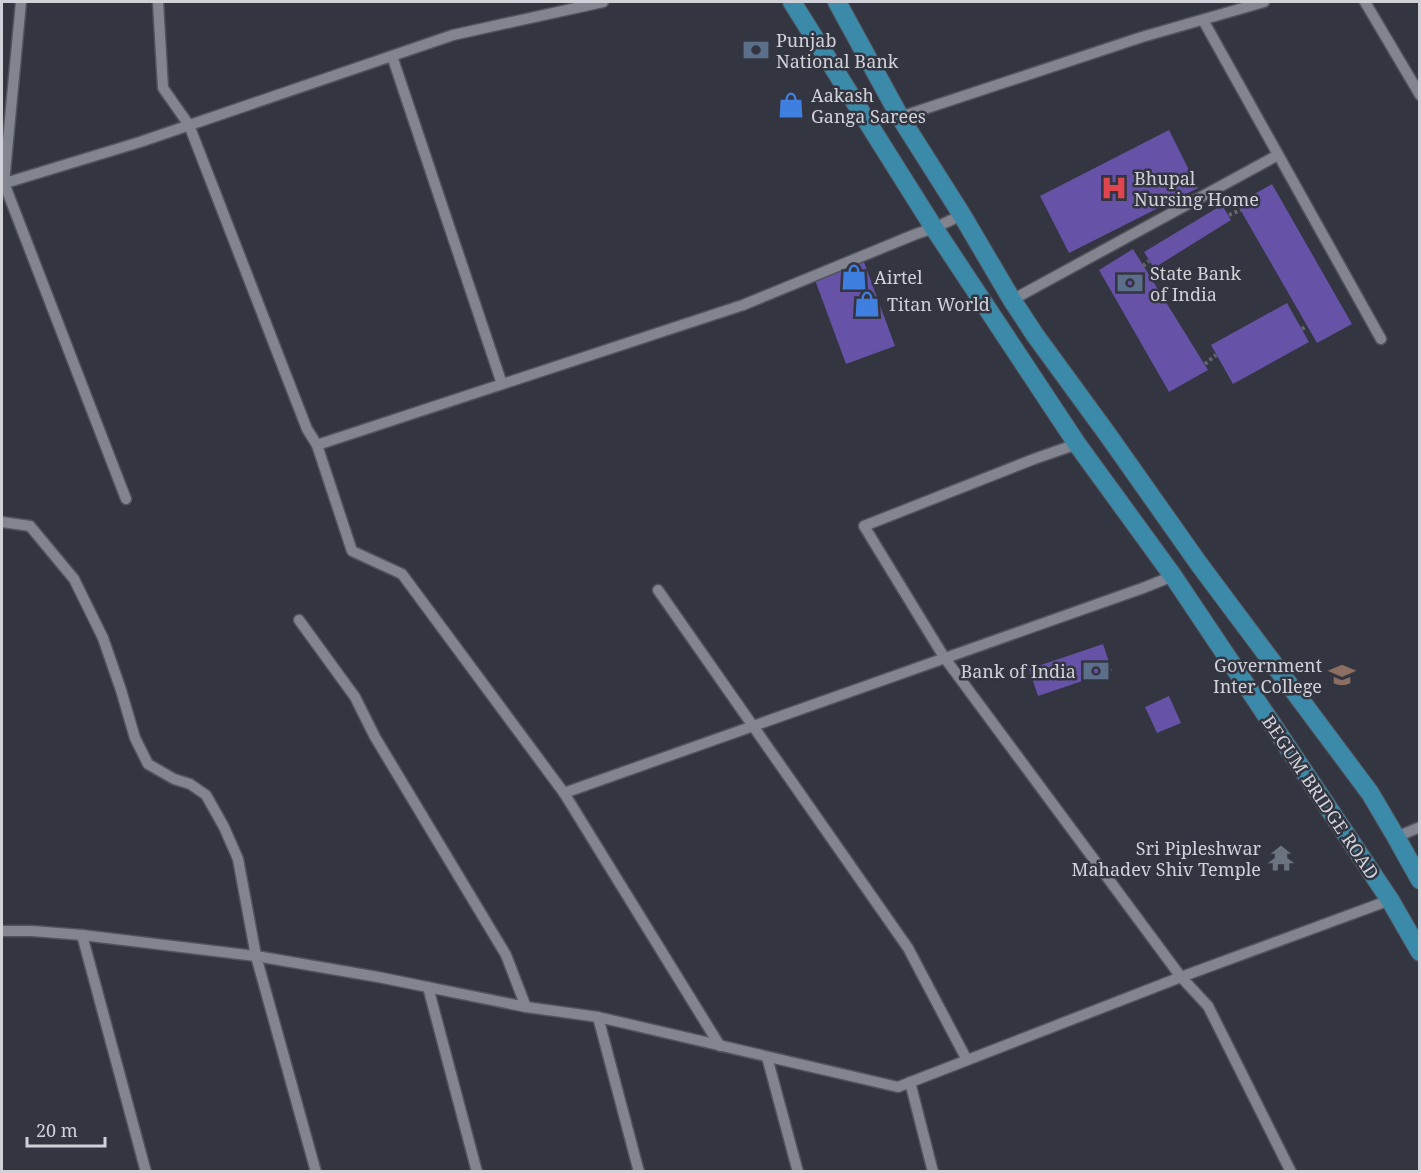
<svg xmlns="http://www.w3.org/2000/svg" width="1421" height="1173" viewBox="0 0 1421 1173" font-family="'Noto Serif',serif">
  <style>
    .building { fill: #6652a6 }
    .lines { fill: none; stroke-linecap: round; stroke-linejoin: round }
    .minor-casing { stroke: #52535c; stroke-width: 13 }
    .major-casing { stroke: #52535c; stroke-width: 20 }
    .path { stroke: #64666f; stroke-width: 4; stroke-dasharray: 3 3; stroke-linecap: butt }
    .minor { stroke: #828490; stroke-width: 10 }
    .major { stroke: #3c8aaa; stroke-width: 18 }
    .labels { text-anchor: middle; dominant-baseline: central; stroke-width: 5; stroke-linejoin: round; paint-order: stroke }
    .poi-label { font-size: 18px; fill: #d1d2d9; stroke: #333540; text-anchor: start }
    .street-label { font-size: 18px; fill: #d1d2d9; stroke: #333540 }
  </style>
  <rect width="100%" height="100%" fill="#333540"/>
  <g class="building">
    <polygon points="1169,130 1198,188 1069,253 1040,196"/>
    <polygon points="1272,184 1352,324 1317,343 1237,204"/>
    <polygon points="1222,205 1231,220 1154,268 1144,252"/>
    <polygon points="1133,249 1208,370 1169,392 1099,270"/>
    <polygon points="864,262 895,346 846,364 815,280"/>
    <polygon points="1287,303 1309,342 1233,384 1211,345"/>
    <polygon points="1103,644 1112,671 1038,696 1029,669"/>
    <polygon points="1169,696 1181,723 1157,733 1145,707"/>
  </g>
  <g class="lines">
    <g class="minor-casing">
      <g id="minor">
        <polyline points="21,2 4,183 126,499"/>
        <polyline points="158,2 163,88 189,125 307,429 317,445 352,551 402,574 564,793 720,1046"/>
        <polyline points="1365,2 1420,95"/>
        <polyline points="1203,20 1381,339"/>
        <polyline points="392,56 502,384"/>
        <polyline points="900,117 1142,37 1264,2"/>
        <polyline points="2,184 140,142 453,35 603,2"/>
        <polyline points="1012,300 1278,155"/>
        <polyline points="1077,444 1034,459 864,526 944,657 1181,977 1208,1006 1291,1172"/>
        <polyline points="317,445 743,305 916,234 934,228 962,215"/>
        <polyline points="2,522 30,526 74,579 103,638 121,690 135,738 148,764 174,779 190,784 206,795 224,827 238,859 256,956 316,1172"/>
        <polyline points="658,590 908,948 967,1060"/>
        <polyline points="299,620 355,697 375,737 506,955 526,1007"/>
        <polyline points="564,793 1143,588 1173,576"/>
        <polyline points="1396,837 1420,827"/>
        <polyline points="2,931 32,931 82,935 256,956 378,977 526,1007 598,1017 898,1087 1181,977 1390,900"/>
        <polyline points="82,935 146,1172"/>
        <polyline points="428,987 477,1172"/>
        <polyline points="598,1017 639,1172"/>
        <polyline points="767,1057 798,1172"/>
        <polyline points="910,1082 933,1172"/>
      </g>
    </g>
    <g class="major-casing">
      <g id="major">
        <polyline points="792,2 934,228 1077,444 1173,576 1390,900 1420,952"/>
        <polyline points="837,2 900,117 962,215 1012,300 1035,335 1108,435 1199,564 1370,793 1396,837 1420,880"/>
      </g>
    </g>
    <g class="path">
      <polyline points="1229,215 1241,210"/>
      <polyline points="1143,266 1149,261"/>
      <polyline points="1302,329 1307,326"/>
      <polyline points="1205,364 1216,355"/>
    </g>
    <use href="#minor" class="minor"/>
    <use href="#major" class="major"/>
  </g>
  <defs>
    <g id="bank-bare" transform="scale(2.07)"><path d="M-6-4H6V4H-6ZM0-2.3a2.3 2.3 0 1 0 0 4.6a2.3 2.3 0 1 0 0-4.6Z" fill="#5c6f8a" stroke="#333540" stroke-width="2.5" paint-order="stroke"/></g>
    <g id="shop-bare" transform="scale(2.07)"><path d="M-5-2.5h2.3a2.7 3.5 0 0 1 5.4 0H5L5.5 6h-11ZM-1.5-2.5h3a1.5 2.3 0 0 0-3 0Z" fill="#3f7fe0" stroke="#333540" stroke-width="2.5" paint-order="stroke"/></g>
    <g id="hospital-bare" transform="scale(2.07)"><path d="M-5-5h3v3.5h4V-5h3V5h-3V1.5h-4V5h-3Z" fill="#e0444e" stroke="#333540" stroke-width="2.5" paint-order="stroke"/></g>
    <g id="school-bare" transform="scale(2.07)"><path d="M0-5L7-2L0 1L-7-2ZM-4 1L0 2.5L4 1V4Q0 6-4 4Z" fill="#8d6e63" stroke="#333540" stroke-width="2.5" paint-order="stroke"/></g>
    <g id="temple-bare" transform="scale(2.07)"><path d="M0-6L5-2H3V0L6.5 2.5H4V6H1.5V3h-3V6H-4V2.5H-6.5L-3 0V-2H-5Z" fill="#6b7280" stroke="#333540" stroke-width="2.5" paint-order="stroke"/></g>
  </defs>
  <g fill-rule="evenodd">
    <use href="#bank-bare" x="756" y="50"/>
    <use href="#shop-bare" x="791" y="105"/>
    <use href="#hospital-bare" x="1114" y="188"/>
    <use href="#shop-bare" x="854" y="277"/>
    <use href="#bank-bare" x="1130" y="283"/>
    <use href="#shop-bare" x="867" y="304"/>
    <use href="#bank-bare" x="1096" y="671"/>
    <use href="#school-bare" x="1342" y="675"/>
    <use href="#temple-bare" x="1281" y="858"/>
  </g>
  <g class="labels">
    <g class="poi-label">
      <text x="776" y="40">Punjab<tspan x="776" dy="21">National Bank</tspan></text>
      <text x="811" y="95">Aakash<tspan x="811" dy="21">Ganga Sarees</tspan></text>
      <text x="1134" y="178">Bhupal<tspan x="1134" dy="21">Nursing Home</tspan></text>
      <text x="1150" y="273">State Bank<tspan x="1150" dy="21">of India</tspan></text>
      <text x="874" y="277">Airtel</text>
      <text x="887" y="304">Titan World</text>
      <text x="1322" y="665" text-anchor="end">Government<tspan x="1322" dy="21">Inter College</tspan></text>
      <text x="1076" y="671" text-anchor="end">Bank of India</text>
      <text x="1261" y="848" text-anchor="end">Sri Pipleshwar<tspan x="1261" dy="21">Mahadev Shiv Temple</tspan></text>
    </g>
    <g class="street-label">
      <text transform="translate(1321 797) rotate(56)">BEGUM BRIDGE ROAD</text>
    </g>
  </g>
  <rect width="1421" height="1173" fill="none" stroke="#d1d2d9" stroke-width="6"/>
  <path d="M27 1137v9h78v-9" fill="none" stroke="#d1d2d9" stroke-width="3"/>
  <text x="36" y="1137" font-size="18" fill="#d1d2d9" stroke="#333540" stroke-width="4.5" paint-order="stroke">20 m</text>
</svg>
